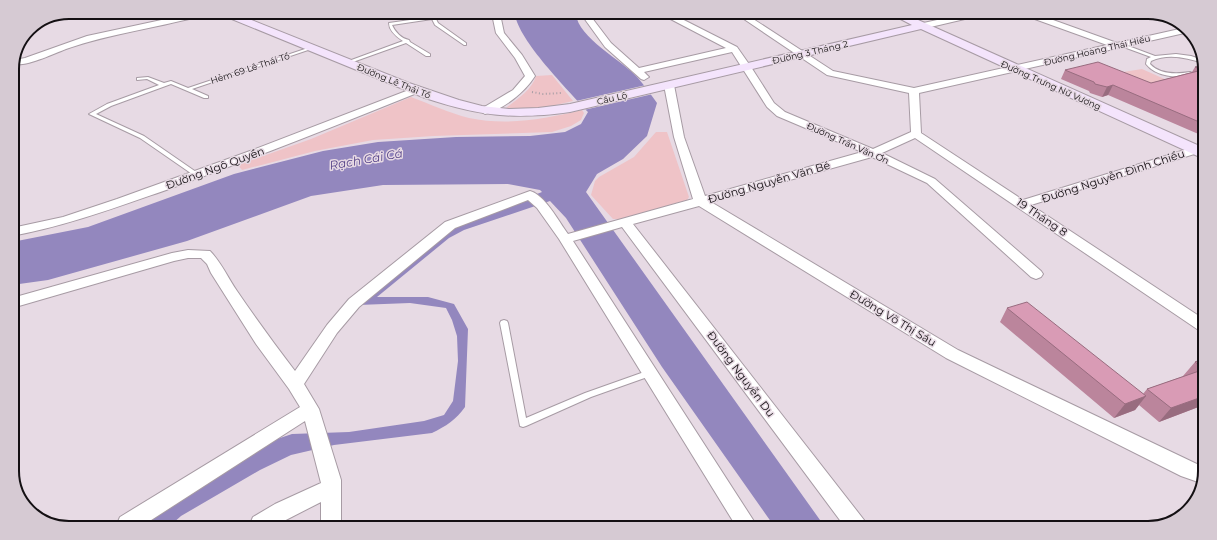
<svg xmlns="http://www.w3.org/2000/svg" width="1217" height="540" viewBox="0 0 1217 540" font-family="Montserrat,sans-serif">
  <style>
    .green { fill: #efc3c7 }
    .water { fill: #9387be }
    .pier { fill: #e7dae4 }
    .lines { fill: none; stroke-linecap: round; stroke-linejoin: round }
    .service-casing { stroke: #a79ba4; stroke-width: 2 }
    .minor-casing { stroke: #a79ba4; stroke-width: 2 }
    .tertiary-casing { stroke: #a79ba4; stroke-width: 2 }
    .secondary-casing { stroke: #a79ba4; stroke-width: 2 }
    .path { stroke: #a79da5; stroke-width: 2; stroke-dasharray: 1 2.5; stroke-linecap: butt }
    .service { fill: #fff; fill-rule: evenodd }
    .minor { fill: #fff; fill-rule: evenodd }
    .tertiary { fill: #fff; fill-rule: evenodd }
    .secondary { fill: #f4e4fc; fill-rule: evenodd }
    .wall { fill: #bb859c }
    .shaded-wall { fill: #986c7f }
    .building { fill: #d99bb5; stroke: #986c7f }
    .labels { text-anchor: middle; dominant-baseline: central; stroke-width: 3; stroke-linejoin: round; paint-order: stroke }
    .far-street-label { font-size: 9px; fill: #141013; stroke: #e7dae4 }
    .street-label { font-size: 11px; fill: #141013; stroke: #e7dae4 }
    .water-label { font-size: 12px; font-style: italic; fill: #574489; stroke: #e7dae4 }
    .rim { fill: none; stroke: #141013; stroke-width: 2 }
  </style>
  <rect width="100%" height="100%" fill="#e7dae4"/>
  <g class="green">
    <polygon points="1142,69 1194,92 1168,97 1117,73"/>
    <path d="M552 75 573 101 543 108H506C517 99 532 90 536 76Z"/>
    <path d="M411 97C430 104 449 113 469 118 507 126 545 119 582 110L584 113 581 120 571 126 552 132 434 136 373 140 315 151 242 170 238 165 311 139Z"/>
    <polygon points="656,132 667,132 689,197 687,200 622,219 613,219 591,195 595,181 599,177 634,157"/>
  </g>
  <path class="water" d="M515 14H576C578 38 622 60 638 78 645 86 651 95 657 103L647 136 623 159 597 174 586 192 825 527 774 526 662 367 566 218 550 201 464 230 449 238 377 297H428L454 304 468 329 465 407C456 420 446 426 432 433L334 445 291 455 260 470 181 516 172 524H138L259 445 292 434 349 432 424 421 444 415 453 401 458 361 457 336 452 320 446 308 410 303 358 305 447 229 542 192 540 190 508 184 383 185 311 196 187 241 48 280 12 285V242L88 227 234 174 323 151 378 142 456 137 530 136 565 132 581 124 588 112C569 91 518 40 515 14Z"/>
  <polygon class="pier" points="646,85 653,94 584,110 576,101"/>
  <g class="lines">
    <g class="service-casing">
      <g id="service">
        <path d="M432 13H436L435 17 438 23 466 43V45H464L435 25 432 19 392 25C395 32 402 39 409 40L410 42 430 54V56H426L406 43 350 63 346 62 403 41C397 37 389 31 389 23L431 17Z"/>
        <path d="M1121 44H1123L1155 56 1176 54 1191 56 1203 60 1204 63C1186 58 1169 53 1151 61L1150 64C1160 75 1177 74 1190 72L1192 73C1178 80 1155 76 1146 64L1147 59 1151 57 1121 46Z"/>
        <polygon points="311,47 314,48 192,89 208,96 208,98 204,98 171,84 111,106 96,114 144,136 199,174 199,176 195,176 140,138 89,114 107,104 159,85 147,79 137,80 137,78 148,77 164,83 171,81 188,88"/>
        <polygon points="504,320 507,321 508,323 526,418 585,393 647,371 650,370 653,371 654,373 653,375 591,397 526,426 523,427 520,426 500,323 501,321"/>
      </g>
    </g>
    <g class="minor-casing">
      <g id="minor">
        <path d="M194 13H205L204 15C158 28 111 33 66 49 53 54 26 67 13 64L15 60 25 58 87 36Z"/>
        <path d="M492 14H500L504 33 522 55 535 76C525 92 504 109 485 114L480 111 481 109 513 90 525 76 515 58 496 33Z"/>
        <path d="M583 14H591L592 18 611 43 639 68 726 48 661 14H672L737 47 751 67 774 103 785 112 873 149 911 132 909 93 827 75 738 15H747L833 71 914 88 1107 45 1032 18 1031 16H1042L1117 43 1184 28 1189 32 919 93 921 133 1023 200 1204 144V151L1031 205 1202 318V330L1197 329 915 138 882 153 935 179 1041 271 1043 274 1041 277 1036 279 1031 277 927 183 872 157 711 202 958 350 1201 466V483L1181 476 946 358 699 206 633 224 864 520 867 527H845L622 227 573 241 757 526H736L559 239 537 208 528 200 455 228 359 307 337 333 304 384 319 409 341 480V525H321V502L278 524H250L253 517 275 504 321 483 305 421 145 524H117L120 517 300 407 289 389 256 344 211 273 207 264 201 258H188L174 261 12 308V298L172 253 188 250 210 251C221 262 228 278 237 291 256 319 275 345 295 371L327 325 349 299 445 222 530 191C545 195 559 222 568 234L693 199 674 137 664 85 666 83 669 82 674 85 684 137 705 196 862 152 777 116 767 107 732 52 644 72 649 77 644 80 641 79 605 47 584 18Z"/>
        <path d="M414 88 419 91 417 93C335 126 252 159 169 189 117 207 66 226 12 236V228L63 217 117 199 250 151Z"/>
      </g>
    </g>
    <g class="tertiary-casing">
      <polygon id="tertiary" points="955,16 971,16 969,18 922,29 917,26 919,24"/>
    </g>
    <g class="secondary-casing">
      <path id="secondary" d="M221 13H234L409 83 459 100 482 106 509 109 538 108 570 104 912 25 893 15H907L1204 148V159L921 29 570 112C513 120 480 116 425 98L222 15Z"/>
    </g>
    <polyline class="path" points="532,92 543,94 562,93"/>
    <use href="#service" class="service"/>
    <use href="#minor" class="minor"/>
    <use href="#tertiary" class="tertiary"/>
    <use href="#secondary" class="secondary"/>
  </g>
  <g class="wall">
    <polygon points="1205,66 1204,136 1203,136 1108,95 1102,97 1090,93 1089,91 1061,79 1065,70 1151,83 1192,72 1195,67"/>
    <polygon points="1007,308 1143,394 1147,389 1184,376 1183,376 1195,362 1202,359 1201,406 1159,422 1139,405 1135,410 1114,418 1000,322"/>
  </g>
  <g class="shaded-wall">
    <polygon points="1113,85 1108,95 1102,97 1107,87"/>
    <polygon points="1146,396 1135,410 1114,418 1125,404"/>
    <polygon points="1202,397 1201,406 1159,422 1171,408"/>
  </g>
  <g class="building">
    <polygon points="1098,62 1151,83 1202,70 1195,67 1205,65 1204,124 1113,85 1107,87 1095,84 1094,82 1065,70"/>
    <polygon points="1027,302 1146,396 1125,404 1007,308"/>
    <polygon points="1202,359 1202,367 1195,362"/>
    <polygon points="1202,370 1202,397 1171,408 1147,389"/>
  </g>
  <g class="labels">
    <g class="far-street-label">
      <text transform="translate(1097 50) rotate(-13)">Đường Hoàng Thái Hiếu</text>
      <text transform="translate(810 52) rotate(-13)">Đường 3 Tháng 2</text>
      <text transform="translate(250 68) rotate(-18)">Hẻm 69 Lê Thái Tổ</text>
      <text transform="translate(394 81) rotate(22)">Đường Lê Thái Tổ</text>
      <text transform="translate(1051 85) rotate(24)">Đường Trưng Nữ Vương</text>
      <text transform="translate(612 98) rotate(-13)">Cầu Lộ</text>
      <text transform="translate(848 143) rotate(24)">Đường Trần Văn Ơn</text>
    </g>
    <g class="street-label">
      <text transform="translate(215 168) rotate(-20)">Đường Ngô Quyền</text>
      <text transform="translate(1113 176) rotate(-18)">Đường Nguyễn Đình Chiểu</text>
      <text transform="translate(769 182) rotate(-16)">Đường Nguyễn Văn Bé</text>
      <text transform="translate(1042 217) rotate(34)">19 Tháng 8</text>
      <text transform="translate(893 318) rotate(31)">Đường Võ Thị Sáu</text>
      <text transform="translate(741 374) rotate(53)">Đường Nguyễn Du</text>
    </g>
    <g class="water-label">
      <text transform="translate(366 159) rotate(-10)">Rạch Cái Cá</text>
    </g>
  </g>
  <path d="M0 0H1217V540H0ZM69 19H1148A50 50 0 0 1 1198 69V471A50 50 0 0 1 1148 521H69A50 50 0 0 1 19 471V69A50 50 0 0 1 69 19Z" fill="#d6cad3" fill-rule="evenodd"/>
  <path class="rim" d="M69 19H1148A50 50 0 0 1 1198 69V471A50 50 0 0 1 1148 521H69A50 50 0 0 1 19 471V69A50 50 0 0 1 69 19Z"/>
</svg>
